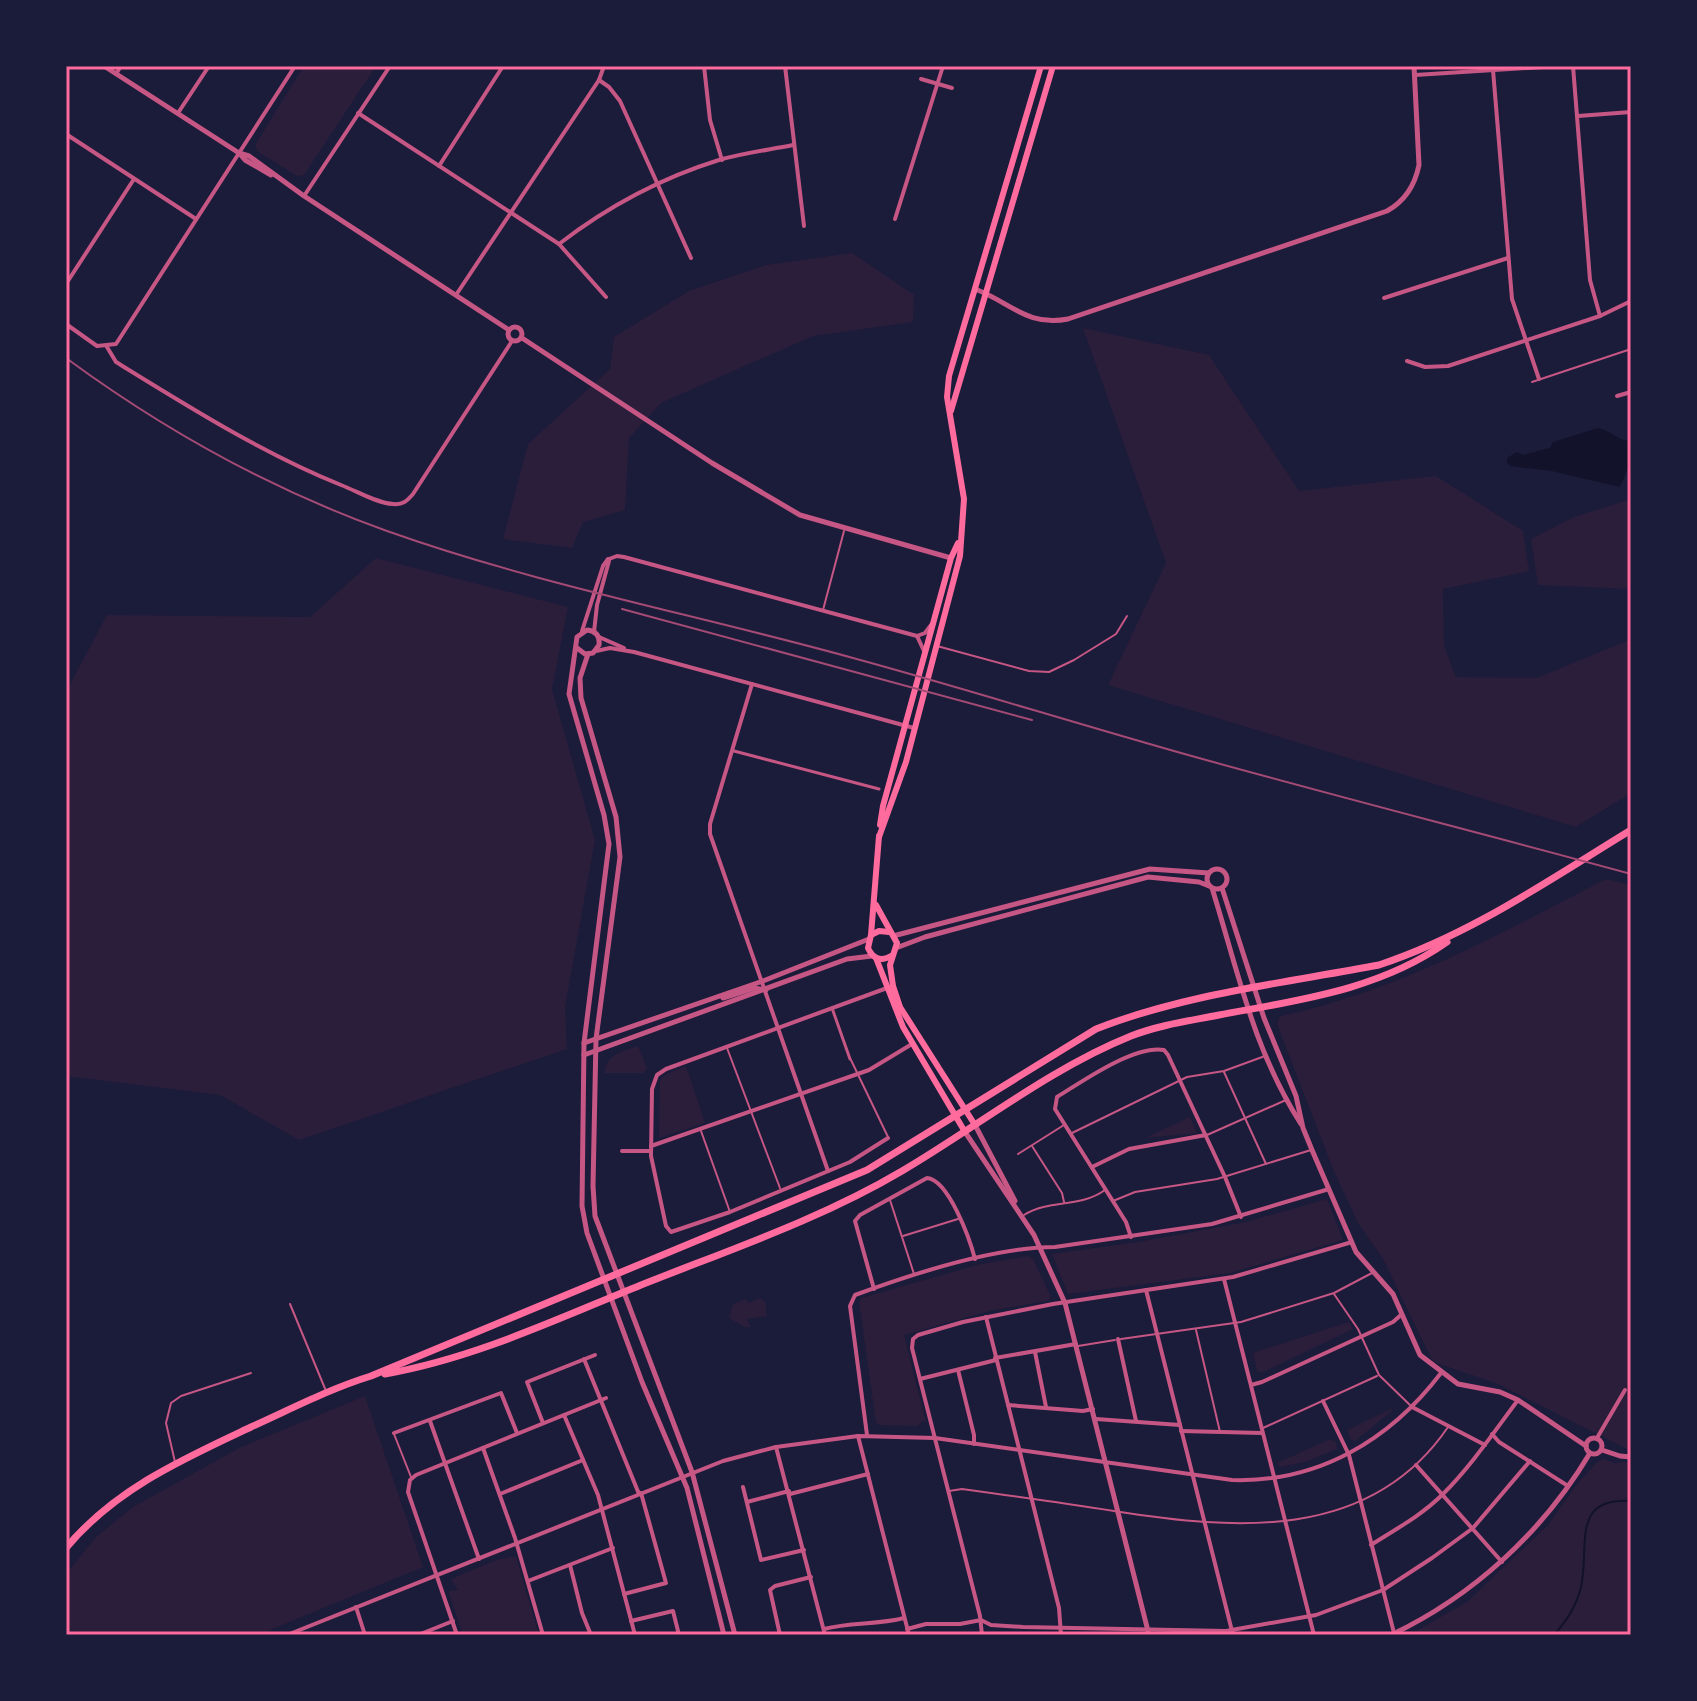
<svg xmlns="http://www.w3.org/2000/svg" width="1697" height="1701" viewBox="0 0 1697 1701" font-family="'Noto Sans',sans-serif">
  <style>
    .green { fill: #2a1e3b }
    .water { fill: #12122b }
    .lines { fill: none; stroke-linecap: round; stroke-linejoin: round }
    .stream { stroke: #12122b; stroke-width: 2 }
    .service { stroke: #c65784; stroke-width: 2 }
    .pedestrian { stroke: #c65784; stroke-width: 3 }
    .minor { stroke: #c65784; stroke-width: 4 }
    .tertiary { stroke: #c65784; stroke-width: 5 }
    .secondary { stroke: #ff6b9d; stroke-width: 6 }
    .primary { stroke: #ff6b9d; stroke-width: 7 }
    .rail { stroke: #a44b75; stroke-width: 2 }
    .neatline { fill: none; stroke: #ff6b9d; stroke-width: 3 }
  </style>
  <rect width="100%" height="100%" fill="#1b1b3a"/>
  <g class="green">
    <polygon points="304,66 376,66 304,175 297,176 257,151 255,145"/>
    <polygon points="852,253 914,295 913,322 813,336 661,403 629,438 625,510 583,522 572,548 503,539 528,444 610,369 614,337 689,291 766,265"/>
    <polygon points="1083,328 1209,355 1299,491 1436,476 1523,531 1529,571 1443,589 1444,646 1456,677 1537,678 1631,639 1631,793 1576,827 1108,685 1166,563"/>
    <polygon points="1631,499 1631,589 1538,585 1531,539 1574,517"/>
    <polygon points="376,558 568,607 552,689 595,840 565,1007 567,1049 299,1140 220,1095 66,1076 66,692 107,615 310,617"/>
    <path d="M1606 879 1631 885V1448L1627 1449 1496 1383 1433 1362 1383 1259 1358 1223 1333 1169 1277 1024 1280 1017 1285 1015C1404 988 1499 934 1606 879Z"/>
    <path d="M638 1046 647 1068 643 1073H605C605 1054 624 1051 638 1046Z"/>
    <polygon points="686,1066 705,1123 659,1138 660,1080 666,1074"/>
    <polygon points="1190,1117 1197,1133 1145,1138"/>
    <polygon points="1327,1199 1343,1240 1230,1273 1068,1294 1052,1254 1138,1242 1246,1222"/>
    <polygon points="1028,1256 1033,1259 1051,1297 1048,1301 989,1311 904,1335 926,1422 922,1421 918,1426 879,1425 876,1423 859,1302 861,1298 977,1265"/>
    <polygon points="760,1298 765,1301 767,1316 747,1319 751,1327 744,1327 729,1318 733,1304 745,1299 749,1303"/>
    <polygon points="1349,1322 1353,1329 1263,1372 1257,1371 1253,1353"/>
    <polygon points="365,1396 423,1567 258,1635 66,1635 66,1574 96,1537 133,1507 239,1448"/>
    <polygon points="1391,1409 1393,1410 1355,1441 1351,1440 1347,1430"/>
    <polygon points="1330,1439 1336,1442 1337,1449 1305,1462 1280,1467 1277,1463"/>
    <polygon points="1604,1459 1615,1463 1631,1461 1631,1635 1409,1635 1467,1602 1548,1525 1577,1484 1597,1462"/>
    <polygon points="510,1557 516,1557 539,1635 463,1635 448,1591 458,1590 451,1579 496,1560"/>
  </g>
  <path class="water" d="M1598 428C1611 430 1617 441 1631 441V461L1620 487 1552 471 1510 466 1507 462V458L1517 452 1523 455 1550 448 1553 442Z"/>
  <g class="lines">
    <path class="stream" d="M1554 1635C1567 1620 1576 1607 1581 1587 1590 1546 1570 1497 1631 1501"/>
    <g class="service">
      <polyline points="1532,382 1631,349"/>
      <polyline points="823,610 844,531"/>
      <polyline points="937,646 1029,671 1049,672 1074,660 1116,634 1127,616"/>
      <polyline points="727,1048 780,1188"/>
      <polyline points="851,1060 888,1137"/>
      <polyline points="1224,1072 1266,1164"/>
      <polyline points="701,1131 730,1212"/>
      <polyline points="1072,1133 1187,1077 1224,1071 1265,1056"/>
      <polyline points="1207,1135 1286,1100"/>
      <polyline points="1032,1146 1062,1193 1064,1202"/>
      <polyline points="1018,1154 1064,1125"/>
      <polyline points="890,1200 914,1274"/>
      <polyline points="1113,1201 1135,1192 1217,1179 1311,1150"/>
      <path d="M1024 1215C1050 1199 1080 1208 1105 1190"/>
      <polyline points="903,1236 958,1219"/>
      <polyline points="1334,1294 1358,1329 1379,1375 1411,1406"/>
      <polyline points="290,1304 326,1391"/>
      <polyline points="1196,1330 1220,1432"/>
      <polyline points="1121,1339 1241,1322 1334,1293 1372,1273"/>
      <polyline points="1078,1346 1115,1340"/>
      <polyline points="1263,1428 1377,1376"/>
      <polyline points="394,1434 411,1477"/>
      <polyline points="175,1462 166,1423 171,1403 181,1396 251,1373"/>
      <path d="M949 1491 962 1489C1013 1496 1063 1503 1114 1511 1234 1530 1370 1542 1448 1427"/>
    </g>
    <g class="pedestrian">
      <polyline points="734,751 879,789"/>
      <polyline points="832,1008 850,1059"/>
    </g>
    <g class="minor">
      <polyline points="704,66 710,120 722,160"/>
      <polyline points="785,66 804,226"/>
      <polyline points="1573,66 1590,280 1600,316"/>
      <polyline points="1493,70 1512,299 1539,379"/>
      <polyline points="116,74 121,66"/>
      <polyline points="1415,75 1559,66"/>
      <polyline points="921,79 952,88"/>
      <polyline points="599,80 609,87 620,101 691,258"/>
      <polyline points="178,113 209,66"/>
      <polyline points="358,113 559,244 606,297"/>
      <polyline points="1578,116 1631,112"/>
      <polyline points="66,134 196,219"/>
      <polyline points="439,166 503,66"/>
      <polyline points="304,196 390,66"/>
      <polyline points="895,219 943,66"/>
      <path d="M559 244C607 207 661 178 719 160 743 153 768 150 793 145"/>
      <polyline points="66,284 134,179"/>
      <polyline points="456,295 599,80 604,66"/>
      <polyline points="1384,298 1508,258"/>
      <polyline points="66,324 97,346 116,344 295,66"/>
      <path d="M107 347 116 362C189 407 262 453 341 485 357 491 376 503 393 504 403 505 407 501 413 494L512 341"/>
      <polyline points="1407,361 1425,367 1448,366 1600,316 1631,301"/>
      <polyline points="1617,396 1631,392"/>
      <polyline points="609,559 617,556 624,557 917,636 925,633 931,625"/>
      <polyline points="582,631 603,566 608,559"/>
      <polyline points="594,632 597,605 609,561"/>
      <polyline points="917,636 924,651"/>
      <polyline points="599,637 624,648"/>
      <polyline points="596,651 610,648 634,652 914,728"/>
      <polyline points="752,684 710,824 710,834 828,1171"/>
      <polyline points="887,988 666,1069 657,1075 652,1089 651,1156 666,1226 671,1232 730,1212 850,1162 888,1138"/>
      <polyline points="651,1146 869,1070 912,1044"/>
      <polyline points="622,1151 651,1151"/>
      <polyline points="1092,1167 1129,1149 1206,1135"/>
      <path d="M1131 1237 1126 1222 1055 1109 1057 1097C1083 1081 1134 1045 1164 1050L1168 1055 1225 1177 1241 1217"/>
      <polyline points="1224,1279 1314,1635"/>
      <path d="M874 1289 855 1221 860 1215 927 1178C949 1180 970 1240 975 1259"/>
      <polyline points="1146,1290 1233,1635"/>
      <polyline points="986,1317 1059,1608 1061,1635"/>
      <polyline points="1118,1339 1136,1421"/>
      <polyline points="1035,1352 1046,1407"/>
      <polyline points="995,1358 1076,1344"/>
      <polyline points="584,1359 639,1494"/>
      <polyline points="958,1370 974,1435 974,1444"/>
      <polyline points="920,1379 996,1360"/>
      <polyline points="1251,1385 1262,1382 1393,1322 1402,1314"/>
      <polyline points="1323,1401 1349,1455 1394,1633"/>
      <polyline points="1008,1405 1083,1411 1093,1409"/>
      <polyline points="1412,1407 1485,1445"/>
      <polyline points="564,1415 598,1495 635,1635"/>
      <polyline points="1096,1419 1180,1425"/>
      <polyline points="430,1421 479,1559"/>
      <polyline points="543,1423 527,1382 595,1355"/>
      <polyline points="1181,1431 1262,1433"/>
      <polyline points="394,1433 501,1393 517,1433"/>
      <polyline points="1492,1434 1499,1442 1568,1486"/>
      <path d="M867 1435 850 1306 855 1295C912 1274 995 1247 1055 1247L1212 1224 1329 1189"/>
      <polyline points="858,1436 909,1635"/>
      <polyline points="1597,1438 1625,1390"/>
      <polyline points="776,1447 825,1635"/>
      <polyline points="483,1448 515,1538 543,1635"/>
      <polyline points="1416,1465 1502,1562"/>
      <polyline points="743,1487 761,1560 804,1550"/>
      <polyline points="500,1494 583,1460"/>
      <polyline points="790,1494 868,1474"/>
      <polyline points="747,1502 789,1491"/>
      <path d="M1371 1545C1396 1529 1422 1515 1443 1494 1471 1466 1494 1432 1518 1400"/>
      <polyline points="570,1565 582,1613 591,1635"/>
      <polyline points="528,1581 613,1548"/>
      <polyline points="624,1594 666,1583 641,1493"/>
      <polyline points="356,1607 365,1635"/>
      <polyline points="631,1621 673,1611 679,1635"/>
      <path d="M824 1629C851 1622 877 1625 904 1618"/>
      <polyline points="907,1629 926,1624 960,1624 981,1620 991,1625 1023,1627 1226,1631 1316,1615 1383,1590 1432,1558 1473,1528 1530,1461"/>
      <path d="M287 1635 723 1461 776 1447 858 1436 935 1438 1232 1480C1318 1483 1390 1440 1441 1373"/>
      <polyline points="418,1635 453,1621"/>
      <polyline points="457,1635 408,1492 410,1480 416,1475 606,1398"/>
      <polyline points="780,1635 770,1590 775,1586 811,1577"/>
      <polyline points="982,1635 980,1616 912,1348 913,1339 918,1335 963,1322 1053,1304 1233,1277 1352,1242"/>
    </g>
    <g class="tertiary">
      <polyline points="104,66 239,153 249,156 304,196 509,330"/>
      <polyline points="240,154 245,160 271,175"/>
      <path d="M975 289C1010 302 1027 327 1068 319L1387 211C1405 201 1415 185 1419 165L1414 66"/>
      <circle cx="515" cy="334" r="7"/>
      <polyline points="522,338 712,463 800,515 951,558"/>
      <path d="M577 648 585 654 593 653 599 645C600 636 596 631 587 630L577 637 569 694 604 815 609 844 584 1043 582 1206 587 1233 642 1382 687 1488 724 1635"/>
      <polyline points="588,654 580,678 581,698 616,817 620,857 596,1039 593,1186 595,1216 692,1472 735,1635"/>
      <circle cx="1217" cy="879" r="10"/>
      <path d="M1212 888C1238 971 1253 1049 1301 1124"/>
      <polyline points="1222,888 1264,1018 1296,1096 1303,1128 1312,1150 1356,1252 1393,1294 1420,1355 1458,1384 1500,1392 1518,1400 1586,1446"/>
      <polyline points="893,936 1150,869 1209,873"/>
      <polyline points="896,948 925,937 1148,877 1199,882 1209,886"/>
      <polyline points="723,998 754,988 766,990"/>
      <polyline points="584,1043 763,981 869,939"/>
      <polyline points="584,1055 847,959 872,956"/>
      <polyline points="975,1125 1015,1201"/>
      <polyline points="965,1132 1034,1235 1065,1303 1149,1635"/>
      <circle cx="1594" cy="1446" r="8"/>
      <polyline points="1602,1450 1620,1456 1631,1457"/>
      <path d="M1391 1635C1473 1596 1543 1532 1590 1453"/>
    </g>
    <g class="secondary">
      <polyline points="951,411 1053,66"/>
      <polyline points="880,825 883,806 951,558 958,543"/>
      <polyline points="879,837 906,762 960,556 964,499 947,397 949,376 1041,66"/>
      <polyline points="876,905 897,943 890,965 893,986 900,1007 975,1125"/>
      <path d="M889 932 879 931 871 935 868 948C873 959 881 962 891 956"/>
      <polyline points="871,935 879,836"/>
      <polyline points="876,958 903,1027 965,1132"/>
    </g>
    <g class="primary">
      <path d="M385 1374C475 1358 557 1319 641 1285 729 1250 821 1219 902 1171 977 1127 1049 1069 1131 1036 1159 1025 1189 1021 1219 1015 1299 1000 1379 990 1447 942"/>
      <path d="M66 1548C115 1489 183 1459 251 1427 291 1409 329 1389 371 1376L867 1170 1096 1029C1185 994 1284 983 1379 965 1470 935 1549 880 1631 830"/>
    </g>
    <g class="rail">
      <path d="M66 358C164 430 272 490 387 531 539 585 698 615 853 658 963 688 1071 722 1181 753 1330 795 1481 833 1631 874"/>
      <polyline points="622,609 1032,720"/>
    </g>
  </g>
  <rect width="1697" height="1701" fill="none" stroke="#1b1b3a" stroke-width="136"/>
  <rect x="68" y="68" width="1561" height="1565" class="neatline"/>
</svg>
